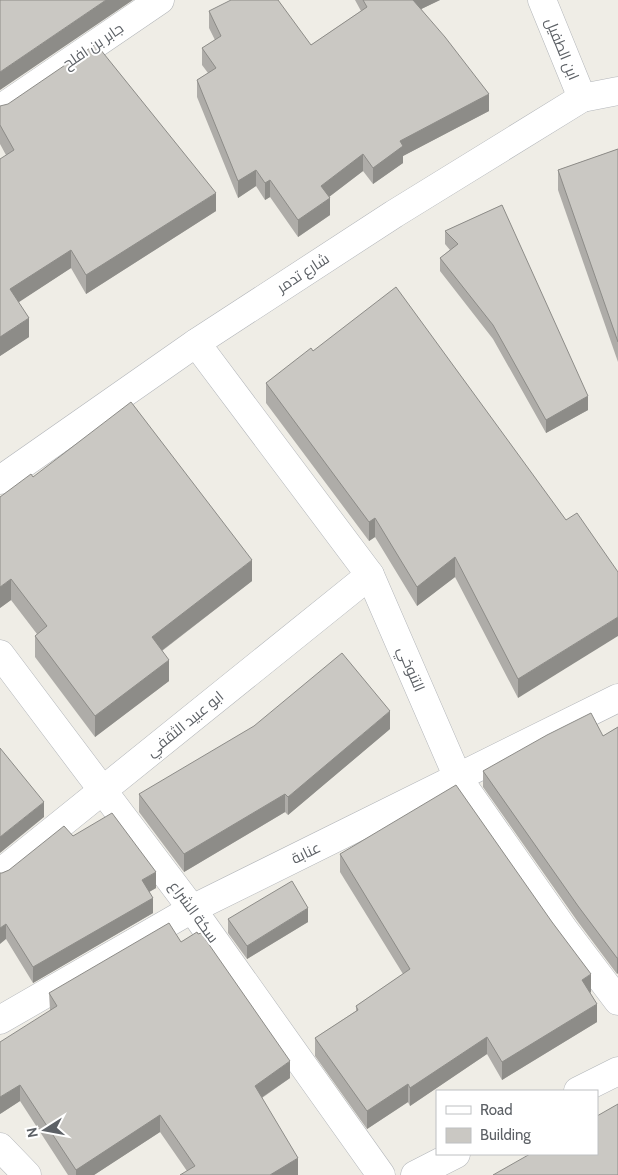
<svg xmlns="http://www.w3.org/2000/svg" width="618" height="1175" viewBox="0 0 618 1175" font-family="Cabin,Cairo,sans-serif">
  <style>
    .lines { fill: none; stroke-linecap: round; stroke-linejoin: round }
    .minor-casing { stroke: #b3b6ba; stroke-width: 29 }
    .minor { stroke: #fff; stroke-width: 28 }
    .wall { fill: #aeaca8 }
    .shaded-wall { fill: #8d8c88 }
    .building { fill: #cac8c3; stroke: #8d8c88 }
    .labels { text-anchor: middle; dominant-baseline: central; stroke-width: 4; stroke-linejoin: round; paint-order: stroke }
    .street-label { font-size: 15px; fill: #5d6166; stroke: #fff }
  </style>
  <rect width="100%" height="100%" fill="#efede6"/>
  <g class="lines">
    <g class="minor-casing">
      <g id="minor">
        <polyline points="542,0 582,98"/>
        <polyline points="0,109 160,0"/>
        <polyline points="196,343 370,575 458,778 565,931 618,1001"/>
        <polyline points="0,480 196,343 394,214 582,98 618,91"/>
        <polyline points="0,654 192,909 381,1175"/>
        <polyline points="0,873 370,575"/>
        <polyline points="0,1020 192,909 618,698"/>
        <polyline points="578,1091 618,1071"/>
        <polyline points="0,1147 27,1175"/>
        <polyline points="415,1175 456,1154"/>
      </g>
    </g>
    <use href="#minor" class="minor"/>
  </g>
  <g class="wall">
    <polygon points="355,0 440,0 421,9 489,111 403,156 403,163 373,184 363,171 329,197 330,215 298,237 270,197 265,200 256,186 238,198 197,97 197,80 208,73 202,65 202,48 215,40 209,28 209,11 311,45 361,11"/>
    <polygon points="0,106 216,211 86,294 71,268 18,302 29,337 0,356 6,155 0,144"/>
    <polygon points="618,149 618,362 558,190 558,170"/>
    <polygon points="502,205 588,410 546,433 493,339 440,271 440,258 450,250 445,244 445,231"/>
    <polygon points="313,351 566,520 518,698 455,577 417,606 375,537 369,541 266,403 266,383"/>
    <polygon points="33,477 252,581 162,651 169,681 95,737 35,657 35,636 37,634 11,600 0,608"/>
    <polygon points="618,727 618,973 617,974 578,922 483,787 483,771 603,736"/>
    <polygon points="390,729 288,815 285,812 184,872 139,812 139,794"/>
    <polygon points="73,836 156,888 149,892 153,913 33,983 6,939 2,873 9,870"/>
    <polygon points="340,854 591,992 590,993 597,1022 502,1080 487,1054 410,1106 408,1102 367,1129 315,1056 315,1038 356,1011 356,1006 403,974 340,872"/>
    <polygon points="228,919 308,922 247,959 228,933"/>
    <polygon points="181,942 290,1078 262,1098 298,1175 187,1171 160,1132 94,1175 68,1175 20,1101 0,1114 50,1010 49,993"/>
  </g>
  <g class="shaded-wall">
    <polygon points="106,0 133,0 0,90 0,72"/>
    <polygon points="411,0 440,0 411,14"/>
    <polygon points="489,94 489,111 403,156 403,163 373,184 373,168 400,141"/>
    <polygon points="363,154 363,171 321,203 321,186"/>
    <polygon points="256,170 256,186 238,198 238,181"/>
    <polygon points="270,180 270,197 265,200 265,183"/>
    <polygon points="216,193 216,211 86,294 86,275"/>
    <polygon points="330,198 330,215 298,237 298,220"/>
    <polygon points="71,250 71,268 10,308 10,289"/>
    <polygon points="29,318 29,337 0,356 0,337"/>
    <polygon points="588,396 588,410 546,433 546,420"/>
    <polygon points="375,518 375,537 369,541 369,522"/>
    <polygon points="455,557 455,577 417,606 417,587"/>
    <polygon points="252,560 252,581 152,658 152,637"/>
    <polygon points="11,579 11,600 0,608 0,587"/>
    <polygon points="618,617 618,636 518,698 518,679"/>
    <polygon points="169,660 169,681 95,737 95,716"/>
    <polygon points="390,711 390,729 288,815 288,797"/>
    <polygon points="285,794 285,812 184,872 184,854"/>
    <polygon points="44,802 44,817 0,853 0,837"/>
    <polygon points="156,872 156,888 142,896 142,880"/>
    <polygon points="153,898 153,913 33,983 33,967"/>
    <polygon points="308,908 308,922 247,959 247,946"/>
    <polygon points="6,924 6,939 0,944 0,928"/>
    <polygon points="617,958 618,958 618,973 617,974"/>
    <polygon points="591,974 591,992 582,998 582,980"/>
    <polygon points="597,1004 597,1022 502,1080 502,1062"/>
    <polygon points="487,1037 487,1054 410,1106 410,1088"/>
    <polygon points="290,1061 290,1078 255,1102 255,1086"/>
    <polygon points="408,1084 408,1102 367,1129 367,1111"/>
    <polygon points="20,1085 20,1101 0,1114 0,1097"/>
    <polygon points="160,1115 160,1132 94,1175 76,1175 76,1170"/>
    <polygon points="298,1158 298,1175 270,1175"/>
  </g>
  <g class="building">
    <polygon points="0,0 106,0 0,72"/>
    <polygon points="231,0 278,0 311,45 367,7 363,0 413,0 445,37 489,94 400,141 403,146 373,168 363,154 321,186 330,198 298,220 270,180 265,183 256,170 238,181 197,80 216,68 202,48 221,36 209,11"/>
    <polygon points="96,44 216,193 86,275 71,250 10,289 29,318 0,337 0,159 14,150 0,125 0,106 8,104"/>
    <polygon points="618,149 618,342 558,170"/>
    <polygon points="502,205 588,396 546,420 493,325 440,258 458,244 445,231"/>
    <polygon points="396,287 566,520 577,513 618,572 618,617 518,679 455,557 417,587 375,518 369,522 266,383 311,348 313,351"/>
    <polygon points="131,402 252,560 152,637 169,660 95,716 35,636 47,626 11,579 0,587 0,497 31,474 33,477"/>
    <polygon points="342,653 390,711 288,797 285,794 184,854 139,794 254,726"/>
    <polygon points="591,713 603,736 618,727 618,958 617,958 578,906 483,771 547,735"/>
    <polygon points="0,748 44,802 0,837"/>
    <polygon points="456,785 552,922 591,974 582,980 597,1004 502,1062 487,1037 410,1088 408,1084 367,1111 315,1038 358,1010 356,1006 410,969 340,854"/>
    <polygon points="112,813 156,872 142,880 153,898 33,967 6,924 0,928 0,873 2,873 9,870 64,826 73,836"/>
    <polygon points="292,881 308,908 247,946 228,919"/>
    <polygon points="169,923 181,942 197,932 198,934 201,933 290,1061 255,1086 298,1158 270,1175 180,1175 195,1166 160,1115 76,1170 20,1085 0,1097 0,1042 57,1006 49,993"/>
    <polygon points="618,1104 618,1175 493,1175 530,1154 597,1154 597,1116"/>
  </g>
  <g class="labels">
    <g class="street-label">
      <text transform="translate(93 46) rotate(-34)">جابر بن افلح</text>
      <text transform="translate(562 49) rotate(68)">ابن الطفيل</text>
      <text transform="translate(303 273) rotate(-33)">شارع تدمر</text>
      <text transform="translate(411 669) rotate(67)">التنوخي</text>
      <text transform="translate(185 724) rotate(-39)">ابو عبيد الثقفي</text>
      <text transform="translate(306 853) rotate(-26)">عنابة</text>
      <text transform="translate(194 912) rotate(54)">سكة الشراع</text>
    </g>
  </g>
  <rect x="436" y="1090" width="162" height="65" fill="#ffffff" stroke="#bec0c2"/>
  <rect x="446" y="1106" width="25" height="8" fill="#ffffff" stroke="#bec0c2"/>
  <text x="480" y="1115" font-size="15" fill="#5d6166">Road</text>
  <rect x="446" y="1128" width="25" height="15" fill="#cac8c3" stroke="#bec0c2"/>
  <text x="480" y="1140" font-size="15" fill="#5d6166">Building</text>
  <g transform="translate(45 1130) rotate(259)" stroke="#ffffff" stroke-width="4" paint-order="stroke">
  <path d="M0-4L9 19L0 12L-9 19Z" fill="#5d6166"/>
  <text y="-8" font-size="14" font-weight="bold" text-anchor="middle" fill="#5d6166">N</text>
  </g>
</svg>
